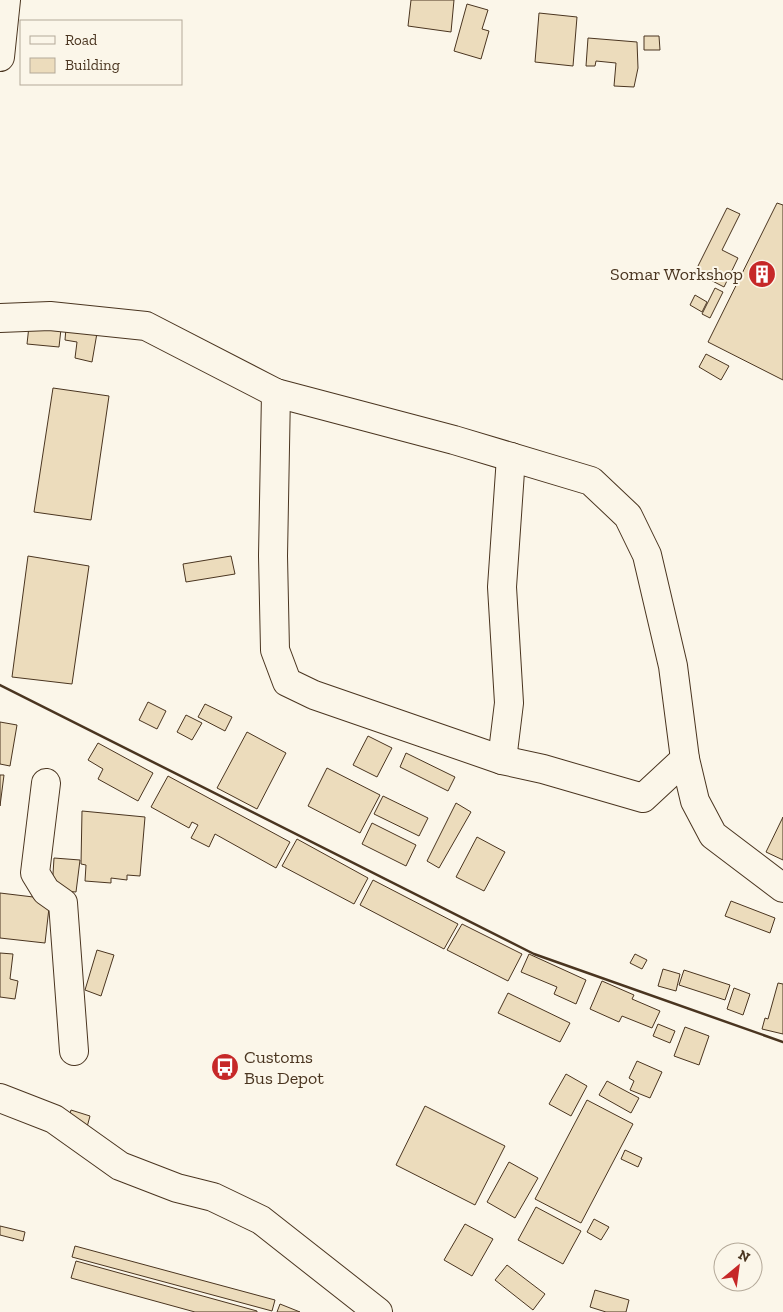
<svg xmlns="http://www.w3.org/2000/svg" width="783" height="1312" viewBox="0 0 783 1312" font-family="'Zilla Slab',serif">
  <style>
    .building { fill: #ecdcbc; stroke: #4a3520 }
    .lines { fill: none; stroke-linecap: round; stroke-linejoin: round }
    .minor-casing { stroke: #4a3520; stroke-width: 30 }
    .minor { stroke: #fbf6e9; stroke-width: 28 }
    .wall { stroke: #4a3520; stroke-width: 2.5 }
    .labels { text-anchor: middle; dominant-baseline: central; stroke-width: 4; stroke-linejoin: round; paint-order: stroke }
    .poi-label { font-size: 18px; fill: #4a3520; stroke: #fbf6e9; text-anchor: end }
  </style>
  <rect width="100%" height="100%" fill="#fbf6e9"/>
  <g class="building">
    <polygon points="411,0 454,0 451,32 408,26"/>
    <polygon points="467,4 488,10 482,29 489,31 481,59 454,51"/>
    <polygon points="539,13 577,17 573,66 535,62"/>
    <polygon points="644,36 659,36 660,50 644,50"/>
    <polygon points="588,38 637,42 638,68 634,87 614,86 616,63 596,61 595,66 586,66"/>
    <polygon points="777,203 783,205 783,380 708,342"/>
    <polygon points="727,208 740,214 722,250 738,258 724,287 695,272"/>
    <polygon points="715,288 723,292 710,318 702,314"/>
    <polygon points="695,295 707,302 702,312 690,305"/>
    <polygon points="29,326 61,329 59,347 27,344"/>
    <polygon points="66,328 97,333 92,362 75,358 77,342 65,340"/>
    <polygon points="706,354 729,366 721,380 699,367"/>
    <polygon points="53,388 109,396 91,520 34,512"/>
    <polygon points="28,556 89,566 72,684 12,677"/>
    <polygon points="231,556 235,574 186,582 183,564"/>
    <polygon points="148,702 166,711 157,729 139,720"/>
    <polygon points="205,704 232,717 225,731 198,717"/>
    <polygon points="186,715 202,723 192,740 177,732"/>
    <polygon points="0,722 17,725 10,766 0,764"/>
    <polygon points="247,732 286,753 257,809 217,788"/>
    <polygon points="368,736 392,748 377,777 353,765"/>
    <polygon points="98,743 153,773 138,801 98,779 103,769 88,760"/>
    <polygon points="406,753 455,777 448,791 400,767"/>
    <polygon points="327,768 380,795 360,833 308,806"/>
    <polygon points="0,775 4,775 0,806"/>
    <polygon points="168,776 290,842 276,868 215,834 209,847 191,838 198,825 192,822 189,828 151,807"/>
    <polygon points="383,796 428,818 419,836 374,814"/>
    <polygon points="456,803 471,812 439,868 427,861"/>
    <polygon points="82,811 145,817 140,876 127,875 127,880 111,878 111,883 85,881 86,865 81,864"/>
    <polygon points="783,817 783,860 766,852"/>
    <polygon points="372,823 416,845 406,866 362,844"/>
    <polygon points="477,837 505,852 484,891 456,877"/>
    <polygon points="297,839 368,878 354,904 282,866"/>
    <polygon points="54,858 80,860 76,892 52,890"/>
    <polygon points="373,880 458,924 444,949 360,905"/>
    <polygon points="0,893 50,899 45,943 0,938"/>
    <polygon points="731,901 775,918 770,933 725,916"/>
    <polygon points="462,924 522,954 508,981 447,950"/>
    <polygon points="97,950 114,955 101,996 85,990"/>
    <polygon points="0,953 13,954 10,979 18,981 15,999 0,997"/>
    <polygon points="529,954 586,980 576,1004 554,994 557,987 521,972"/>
    <polygon points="635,954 647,960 642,969 630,963"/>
    <polygon points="663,969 680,974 676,991 658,986"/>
    <polygon points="684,970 730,985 725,1000 679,985"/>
    <polygon points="602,981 634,995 632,999 660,1011 652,1028 622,1016 619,1022 590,1009"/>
    <polygon points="778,983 783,984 783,1034 762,1029 765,1018 768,1019"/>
    <polygon points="734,988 750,994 743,1015 727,1009"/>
    <polygon points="508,993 570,1023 560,1042 498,1013"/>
    <polygon points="658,1024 675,1031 670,1043 653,1036"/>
    <polygon points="685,1027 709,1036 699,1065 674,1056"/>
    <polygon points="637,1061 662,1072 650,1098 630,1090 634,1081 629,1078"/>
    <polygon points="566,1074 587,1086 571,1116 549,1104"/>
    <polygon points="607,1081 639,1098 631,1113 599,1095"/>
    <polygon points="587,1100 633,1124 581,1223 535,1199"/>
    <polygon points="425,1106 505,1146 475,1205 396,1165"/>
    <polygon points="71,1110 90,1116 87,1127 68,1121"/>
    <polygon points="625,1150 642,1158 638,1167 621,1159"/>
    <polygon points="509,1162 538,1178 515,1218 487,1202"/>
    <polygon points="536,1207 581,1231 563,1264 518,1240"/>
    <polygon points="594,1219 609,1227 601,1240 587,1232"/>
    <polygon points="465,1224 493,1239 472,1276 444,1260"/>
    <polygon points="0,1226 25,1232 23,1241 0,1235"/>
    <polygon points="75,1246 275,1300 272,1311 72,1257"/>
    <polygon points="76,1261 257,1311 257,1312 195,1312 71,1278"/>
    <polygon points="507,1265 545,1294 533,1310 495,1280"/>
    <polygon points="595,1290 629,1300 626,1312 606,1312 590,1307"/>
    <polygon points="280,1304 300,1312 277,1312"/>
  </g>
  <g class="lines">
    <g class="minor-casing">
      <g id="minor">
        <polyline points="0,57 6,0"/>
        <polyline points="0,318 50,316 146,326 276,393 454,440 591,481 628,516 647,555 673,666 685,759 695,801 713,835 783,888"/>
        <polyline points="276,393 273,556 275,650 287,682 314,695 502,760 543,769 643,798 685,759"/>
        <polyline points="502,760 509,703 502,587 511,457"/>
        <polyline points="46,783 35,873 46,891 63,903 74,1051"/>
        <polyline points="0,1098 54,1119 120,1166 177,1188 213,1197 261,1220 378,1312"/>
      </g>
    </g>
    <use href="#minor" class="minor"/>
    <polyline class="wall" points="0,685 534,954 783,1042"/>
  </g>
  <defs>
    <g id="building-disc" transform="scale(1.4375)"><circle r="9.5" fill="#c62828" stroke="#fbf6e9"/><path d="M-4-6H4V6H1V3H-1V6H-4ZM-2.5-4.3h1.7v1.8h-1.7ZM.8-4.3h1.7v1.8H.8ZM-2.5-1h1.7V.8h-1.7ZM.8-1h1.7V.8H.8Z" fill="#fff"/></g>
    <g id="bus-disc" transform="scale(1.4375)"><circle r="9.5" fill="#c62828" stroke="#fbf6e9"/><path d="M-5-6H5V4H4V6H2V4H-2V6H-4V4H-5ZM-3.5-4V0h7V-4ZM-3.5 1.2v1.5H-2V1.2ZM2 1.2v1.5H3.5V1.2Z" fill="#fff"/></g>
  </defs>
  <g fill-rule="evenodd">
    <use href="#building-disc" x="762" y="274"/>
    <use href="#bus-disc" x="225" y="1067"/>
  </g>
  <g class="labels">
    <g class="poi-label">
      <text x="743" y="274">Somar Workshop</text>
      <text x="244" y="1057" text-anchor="start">Customs<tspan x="244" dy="21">Bus Depot</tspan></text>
    </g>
  </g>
  <rect x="20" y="20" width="162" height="65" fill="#fbf6e9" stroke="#b4a999"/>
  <rect x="30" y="36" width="25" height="8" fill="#fbf6e9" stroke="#b4a999"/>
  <text x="65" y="45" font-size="15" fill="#4a3520">Road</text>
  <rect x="30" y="58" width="25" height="15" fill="#ecdcbc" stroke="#b4a999"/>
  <text x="65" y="70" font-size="15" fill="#4a3520">Building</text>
  <g transform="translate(738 1267) rotate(29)"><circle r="24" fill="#fbf6e9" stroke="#b4a999"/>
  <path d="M0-4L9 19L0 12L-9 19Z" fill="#c62828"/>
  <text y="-8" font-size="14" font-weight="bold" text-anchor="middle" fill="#4a3520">N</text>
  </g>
</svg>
